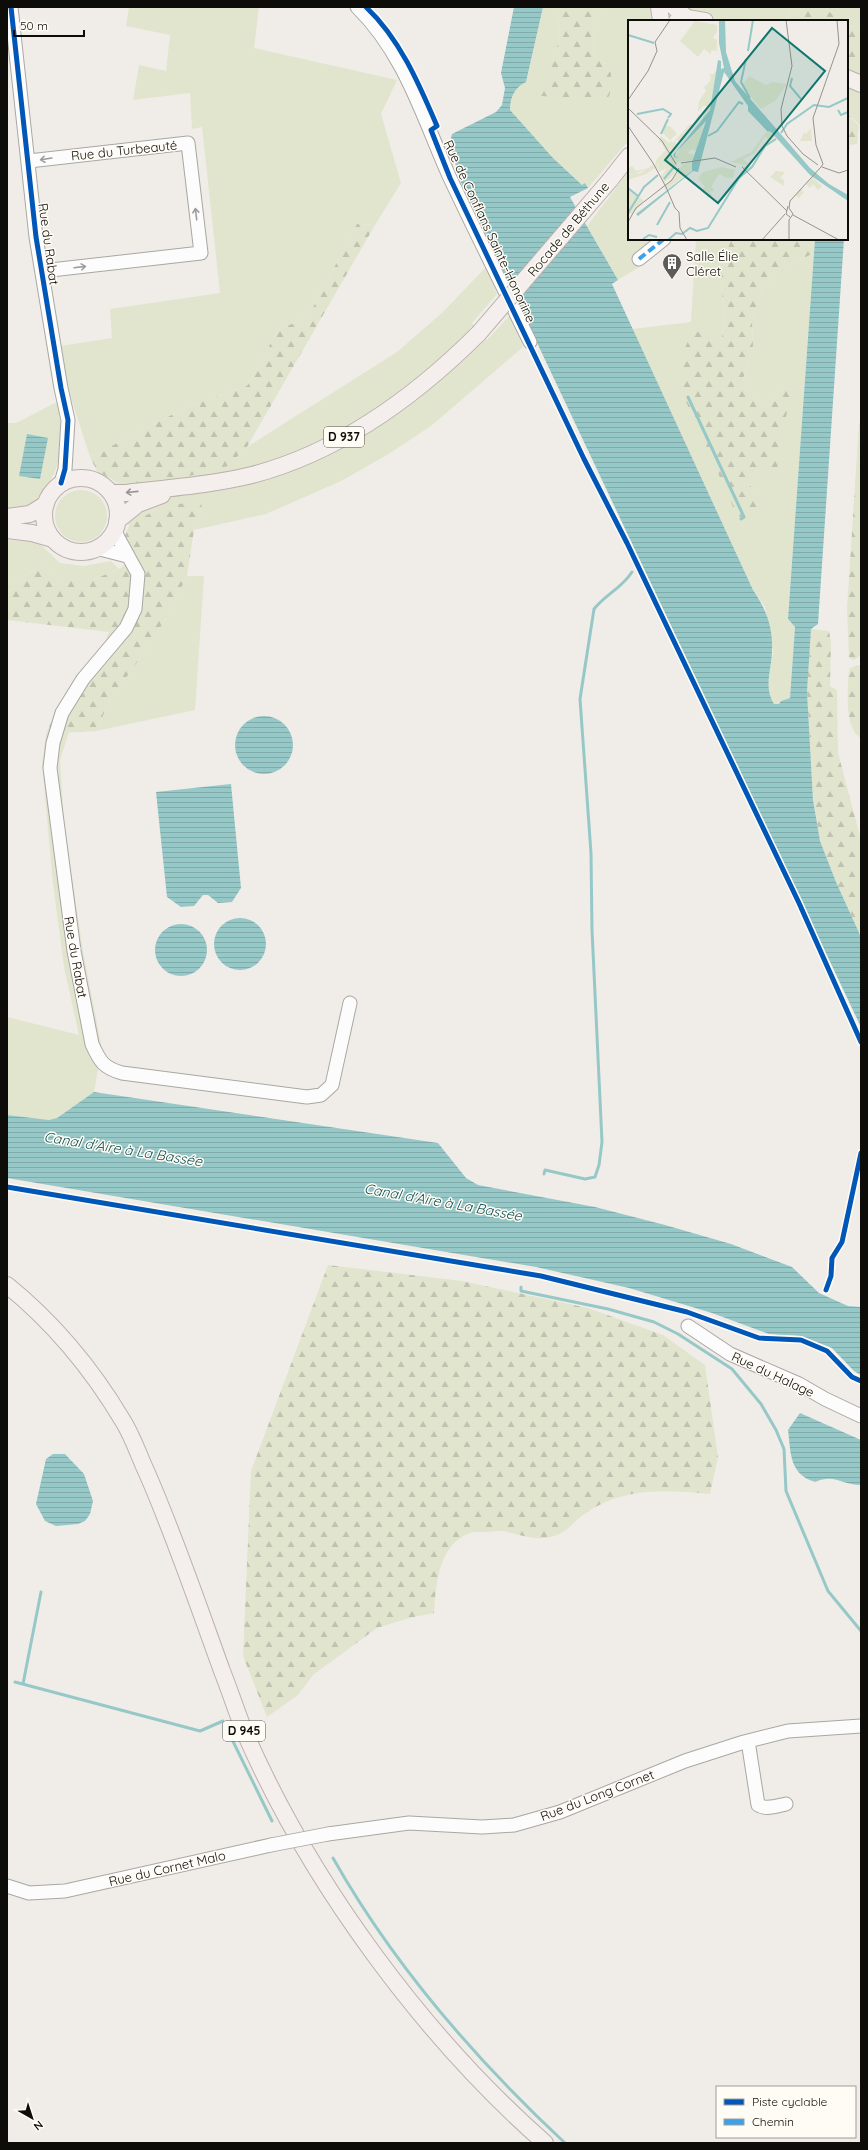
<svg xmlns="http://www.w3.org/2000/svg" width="868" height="2150" viewBox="0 0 868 2150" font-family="Quicksand,sans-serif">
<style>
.grass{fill:#e1e5ce}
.forest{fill:url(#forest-firs)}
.water{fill:url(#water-rules)}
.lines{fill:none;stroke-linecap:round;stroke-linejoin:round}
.stream{stroke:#96c8c8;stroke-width:3}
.minor-casing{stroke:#a9a7a3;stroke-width:15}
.major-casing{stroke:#bbafac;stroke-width:18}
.minor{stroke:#fdfcfc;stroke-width:13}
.major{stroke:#f4efed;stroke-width:16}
.minor-bridge-casing{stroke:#a9a7a3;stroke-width:15;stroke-linecap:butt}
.major-bridge-casing{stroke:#bbafac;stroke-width:18;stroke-linecap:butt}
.minor-bridge{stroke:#fdfcfc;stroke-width:13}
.major-bridge{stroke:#f4efed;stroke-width:16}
.quiet{stroke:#3da1e9;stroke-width:4;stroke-dasharray:8 4;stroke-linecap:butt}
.cycleway-casing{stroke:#fffcf6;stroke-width:8}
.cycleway{stroke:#0057b8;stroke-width:5}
.oneway{stroke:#9d9c9b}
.oneway2{stroke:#989492}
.labels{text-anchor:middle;stroke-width:3;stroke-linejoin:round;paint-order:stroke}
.shield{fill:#fffcf6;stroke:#565450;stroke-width:1}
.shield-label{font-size:12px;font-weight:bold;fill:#0e0c09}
.street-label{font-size:13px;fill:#0e0c09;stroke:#fffcf6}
.poi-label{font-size:13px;fill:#0e0c09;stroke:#fffcf6;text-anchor:start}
.water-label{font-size:14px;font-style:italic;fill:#125254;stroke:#fffcf6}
.inset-river{fill:none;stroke:#96c8c8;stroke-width:2}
.inset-road{fill:none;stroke:#96938f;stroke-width:1}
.view{fill:#0f766e;fill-opacity:0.15;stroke:#0f766e;stroke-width:2}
.inset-edge{fill:none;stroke:#0e0c09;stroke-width:2}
</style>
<defs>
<pattern id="forest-firs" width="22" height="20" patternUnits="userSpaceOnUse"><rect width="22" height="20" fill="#e1e5ce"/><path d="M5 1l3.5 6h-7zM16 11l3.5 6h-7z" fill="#c0c3b0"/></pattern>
<pattern id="water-rules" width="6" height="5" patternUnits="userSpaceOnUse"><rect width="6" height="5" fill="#96c8c8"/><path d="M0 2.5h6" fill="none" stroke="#80abaa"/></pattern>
</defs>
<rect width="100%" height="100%" fill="#f0ede8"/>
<path class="grass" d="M129 7H259L254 48 397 80 381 114 401 183 375 225 357 224 308 317 278 330 247 386 189 406 90 457 70 395 60 346 112 338 110 309 220 293 202 127 192 129 190 93 133 100 139 65 166 71 170 35 126 26Z
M543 7H550L558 13 560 37 542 96 611 73 593 54 594 29 602 7H653L655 21H629V140L588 188 585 183 582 185 553 158 510 110C510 97 515 87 526 82Z
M686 7H790L794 21H720L702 11 688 10Z
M824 7H861V28L847 26V21H840Z
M861 57V126L847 113V58Z
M629 171V239H670L641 266 618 280 587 226Z
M696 239H732L719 266 724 312 722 336 719 349 679 386 759 499 748 482V476L759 470 784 385 767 408 749 394 743 379 753 346 752 320 763 288 778 270 814 253 788 619 795 627 790 698 781 701 779 705 774 704 769 697 768 683 773 651 765 607 753 590 632 329 691 322Z
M486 267 497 294 472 323 487 340 510 315 523 347 431 426 387 455 341 481 266 514 194 530 202 511 158 508 129 526 114 482 122 485 228 466 247 447 397 352 443 312Z
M57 402C64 436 64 465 42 494 39 498 32 506 26 507 20 509 13 508 7 509V423H16Z
M55 516a26 26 0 1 1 52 0a26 26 0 1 1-52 0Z
M7 540 38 542 60 563 84 566 111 561 119 569 92 580H59L44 565 7 585Z
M187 576H204L195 710 96 731 110 700 138 661 165 620Z
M69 732 60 760 64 824 83 951 102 1049 94 1092 57 1118 49 1120 7 1115V1017L79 1035 64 967 53 884 42 763 46 734Z"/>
<path class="forest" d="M550 7H602L594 29 593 54 611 73 610 94 606 101 541 96 560 37 558 13Z
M790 7H824L840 21H794Z
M847 26 861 28V57L847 58Z
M847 113 859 126 857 144 850 145V150L847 151Z
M357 224 375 225 247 447 228 466 185 477 122 485 97 471 90 457 189 406 247 386 278 330 308 317Z
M732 239H815L814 253 778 270 763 288 752 320 753 346 743 379 749 394 767 408 784 385 788 383 791 388 777 470H759L748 476V482L759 499 756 516 743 523 735 511 679 386 683 352 691 335 697 331 719 348 722 336 724 312 719 266Z
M859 423H861V655L854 660 849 658 847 609Z
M201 500 202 511 194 530 187 576 165 620 138 661 110 700 96 731 46 734C56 711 66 690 82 670 93 656 103 650 109 632L7 620V585L44 565 59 580H92L119 569 137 556 124 538 129 526 158 508Z
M811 629 829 631 831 642 830 686 837 690 838 753 861 840V937L836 882 820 841 813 800 807 692Z
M857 665 861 666V738C843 728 848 686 849 669Z
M328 1265 462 1281 588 1308 663 1335 705 1365 718 1457 710 1494C665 1490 625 1487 586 1513 573 1521 571 1530 554 1536 538 1542 523 1535 507 1532 500 1530 492 1532 486 1532 481 1532 475 1531 470 1533 438 1545 436 1584 434 1613L409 1618 377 1628 313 1675 298 1695 267 1717 243 1656 251 1471Z"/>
<path class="water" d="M514 7H543L526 82C515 87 510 97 510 110L553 158 582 185 585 183 588 188 570 197 618 280 612 284 753 590C766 609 773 627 772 650 772 670 763 686 774 704H779L781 701 790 698 795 627 788 619 815 239H844L818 624 811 629 807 692 813 800 820 841 836 882 861 937V1027L459 178 450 142 452 134 496 112 502 105 505 88 501 73Z
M27 434 48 438 40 479 19 476Z
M235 745a29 29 0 1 1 58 0a29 29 0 1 1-58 0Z
M231 784 241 888 232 902 218 903 208 895H203L194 906 181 907 167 897 156 792Z
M214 944a26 26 0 1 1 52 0a26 26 0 1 1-52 0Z
M155 950a26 26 0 1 1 52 0a26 26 0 1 1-52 0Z
M94 1092 438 1143 466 1178 478 1185 595 1207 665 1225 731 1244 792 1267 819 1293 848 1306 861 1307V1375L854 1371 832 1348 801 1336 769 1334 712 1313 629 1288 536 1267 7 1178V1115L49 1120 57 1118Z
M800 1413 861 1440V1485C841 1485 835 1473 815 1482 789 1474 791 1453 788 1430Z
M53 1454H65L84 1474 93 1501 90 1514 85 1521 78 1524 56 1526 45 1521 36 1504 46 1459Z"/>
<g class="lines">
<path class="stream" d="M688 397 744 517 741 519
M544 1174 545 1170 585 1179 595 1177 599 1165 602 1142 592 930 591 853 580 699 594 609C606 594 622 588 632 572
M521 1287V1291L608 1309 654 1322 678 1334 732 1369 761 1404 776 1430 784 1449 786 1491 828 1591 861 1631
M15 1682 200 1731 223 1721 272 1821
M23 1684 41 1592
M333 1858C394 1966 475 2059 565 2143"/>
<defs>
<path id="minor" d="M11 7 36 237 61 388 68 420 65 469 61 483
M357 7C405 54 423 118 450 178 476 233 503 287 530 342
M29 161 188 143 201 253 42 271
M639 259 664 239
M114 530 138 574 135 609 126 628 83 679 62 713 53 743 50 768 74 951 92 1044C100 1062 104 1068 122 1073L307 1097 321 1095 332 1085 350 1003
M96 548 127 556
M688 1326 730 1354 799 1384 825 1399 861 1416
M748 1741 758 1805C766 1810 777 1806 786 1804
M328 1834 409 1823 482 1827 514 1825 560 1812 685 1761 744 1742 788 1731 861 1726
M7 1886 29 1893 65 1891 271 1845"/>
<path id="major" d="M659 7 661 21
M674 7 687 18
M677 21 687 18 705 21
M847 78 861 84
M610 180 629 156
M44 515a37 37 0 1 1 74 0a37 37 0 1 1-74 0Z
M111 493H126C168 488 211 485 252 475 340 452 416 396 479 333
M7 517 30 514 46 504
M117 521 138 504 162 495
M7 530 32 533 53 539
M7 1285C54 1323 92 1369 123 1421 133 1437 139 1456 147 1473 175 1537 198 1605 222 1671 230 1691 237 1713 245 1733 310 1882 423 2036 545 2143"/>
</defs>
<use href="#minor" class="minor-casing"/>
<use href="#major" class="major-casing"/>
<use href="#minor" class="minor"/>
<use href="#major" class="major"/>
<defs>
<path id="minor-bridge" d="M271 1845 328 1834"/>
<path id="major-bridge" d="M479 333 610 180"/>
</defs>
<use href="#minor-bridge" class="minor-bridge-casing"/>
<use href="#major-bridge" class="major-bridge-casing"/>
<use href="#minor-bridge" class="minor-bridge"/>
<use href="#major-bridge" class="major-bridge"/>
<path class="quiet" d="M639 259 664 239"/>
<defs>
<path id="cycleway" d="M11 7 36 237 61 388 68 420 65 469 61 483
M366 7C400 39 419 84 437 126L431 130 450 178 584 459 627 543 799 903 861 1042
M7 1187 541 1276 687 1312 759 1338 801 1340 827 1351 852 1377 861 1381
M826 1290 831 1276 832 1258 842 1242 861 1153"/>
</defs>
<use href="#cycleway" class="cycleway-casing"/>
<use href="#cycleway" class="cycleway"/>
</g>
<defs><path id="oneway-shaft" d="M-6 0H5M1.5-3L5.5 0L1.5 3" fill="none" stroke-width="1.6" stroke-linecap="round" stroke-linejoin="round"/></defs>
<g class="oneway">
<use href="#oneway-shaft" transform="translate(46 159) rotate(171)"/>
<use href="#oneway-shaft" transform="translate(196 214) rotate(-97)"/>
<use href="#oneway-shaft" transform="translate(80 267) rotate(-7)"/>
</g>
<use class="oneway2" href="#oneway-shaft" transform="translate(132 492) rotate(174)"/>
<defs>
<symbol id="building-pin" viewBox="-11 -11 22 30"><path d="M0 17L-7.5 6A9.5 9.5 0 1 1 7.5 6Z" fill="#5d5b57" stroke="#fffcf6"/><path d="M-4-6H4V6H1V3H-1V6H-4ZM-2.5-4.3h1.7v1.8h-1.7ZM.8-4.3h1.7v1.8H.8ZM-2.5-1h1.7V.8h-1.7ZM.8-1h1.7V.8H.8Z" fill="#fff"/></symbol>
</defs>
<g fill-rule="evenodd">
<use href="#building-pin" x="661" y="252" width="22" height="30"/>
</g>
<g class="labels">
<g class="shield">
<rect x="324" y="427" width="40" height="20" rx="3"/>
<rect x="223" y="1721" width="42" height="20" rx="3"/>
</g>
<g class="shield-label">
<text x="344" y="441">D 937</text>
<text x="244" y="1735">D 945</text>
</g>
<g class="street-label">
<text transform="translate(124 150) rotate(-6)" y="5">Rue du Turbeauté</text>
<text transform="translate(568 229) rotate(-50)" y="5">Rocade de Béthune</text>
<text transform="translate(490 231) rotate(65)" y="5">Rue de Conflans Sainte-Honorine</text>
<text transform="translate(49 244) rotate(82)" y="5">Rue du Rabat</text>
<text transform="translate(76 957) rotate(80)" y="5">Rue du Rabat</text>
<text transform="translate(773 1374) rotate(25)" y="5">Rue du Halage</text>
<text transform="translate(597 1795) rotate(-21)" y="5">Rue du Long Cornet</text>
<text transform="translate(167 1868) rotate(-13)" y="5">Rue du Cornet Malo</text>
</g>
<g class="poi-label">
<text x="686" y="261">Salle Élie<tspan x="686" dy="15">Cléret</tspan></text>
</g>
<g class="water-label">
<text transform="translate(123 1149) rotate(9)" y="5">Canal d'Aire à La Bassée</text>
<text transform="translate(443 1202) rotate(10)" y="5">Canal d'Aire à La Bassée</text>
</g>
</g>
<g transform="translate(628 20)">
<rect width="220" height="220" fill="#f0ede8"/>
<path d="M84 17 89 20V31L84 30 82 34 76 29ZM77 101 68 131 64 129 59 133 66 135 65 140 49 142 48 152 39 148 31 152 30 144 32 142 38 146 43 142 33 122 30 123 33 116 41 123 43 121 46 123 41 128 45 137 54 138 49 134 59 131 68 116 61 120 64 121 60 126 53 127ZM37 106H42L49 114 42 120 35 113ZM183 108 184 121H172L176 112 178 114ZM139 111 143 112 150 119 138 127 120 152 111 142 116 146H123L141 121 137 116 126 134H122ZM64 142V151L57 156V150L38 170 36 168 55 144ZM4 146 8 151 21 148 4 155 0 152V148ZM94 147 107 150 106 155 104 158H99L91 154 83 167 87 170 82 172 84 175 80 178 74 170 77 167 70 158 75 152ZM184 157 194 166 190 170 185 164 182 168 178 164 173 169 176 172 171 178 167 175ZM0 169 16 181 4 195 0 193Z" fill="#e1e5ce"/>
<path d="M67 1 89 5V12L70 37 52 21ZM87 50 89 55 83 87 72 104 80 86H75L70 92 71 81 78 71 76 67 82 61 83 55 80 54H86ZM121 56 138 65 144 62 159 64 148 80 133 89 116 68 115 64ZM74 94 50 123V120L47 121 49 124 43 131 41 127 62 104 65 105 70 95ZM69 114H71L68 125 65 128 63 126 54 135 49 134 54 138 47 137 53 127 60 126 64 121 61 120ZM38 130 42 143 38 146 32 142 29 145 31 151 27 146 29 139ZM121 133 124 135 115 139 123 146 103 142ZM25 145 27 148 18 154 0 160V155L13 153ZM58 146 62 150 57 156 36 171ZM39 148 48 152 36 163 33 156ZM148 151 157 152 152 158 156 160V166L142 157Z" fill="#e1e5ce"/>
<path d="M91 0H97L98 32 107 61 182 148 201 164 220 175V181L182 155 143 112 139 111 120 91V86L96 52 70 152 65 151 10 196 8 194 64 151V142L78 101 48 132 47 136 51 138 46 137 45 135 82 90 90 40 93 41V49L96 48 91 23Z" fill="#96c8c8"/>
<path class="inset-river" d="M0 15 26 23M120 31 125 0M118 39 113 62 122 78M164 58 162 66 173 79M210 90 213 95 220 92M9 94 35 89 43 94 40 98M153 113 159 104 186 85 201 87 220 78M33 114 40 99M80 116 89 111 111 82 115 84M36 159 46 147M0 168 10 176M0 193 16 167 30 155M29 205 42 182M15 219 21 215 29 217M40 220 48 213 54 214 62 208 69 211 80 208 111 158 124 147 137 126 148 119"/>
<path class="inset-road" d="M158 0 164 46 153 89 154 106 159 116 175 134 190 145M0 80 20 51 29 31 27 22 42 0M0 88 34 121 48 144M0 106 25 143 38 167M53 143 87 138 108 147M114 147 159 191M193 147 195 144 188 125 185 98 211 24 209 0M194 147 211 153 220 150M38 167 47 188 51 192 52 208 59 220M160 186 158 194 162 197M165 195 211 220M0 202 8 188 44 160 51 148M134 220 157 194M161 220V200L165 194 161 188 162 181 193 147"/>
<path class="view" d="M144 8 197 51 90 183 37 140Z"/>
<rect width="220" height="220" class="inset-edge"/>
</g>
<rect width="868" height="2150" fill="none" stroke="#0e0c09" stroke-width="16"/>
<rect x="716" y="2086" width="140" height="52" fill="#fffcf6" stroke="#9f9c97"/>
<rect x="724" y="2099" width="20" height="6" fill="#0057b8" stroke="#9f9c97"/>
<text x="752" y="2106" font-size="12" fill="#0e0c09">Piste cyclable</text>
<rect x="724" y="2119" width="20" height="6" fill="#3da1e9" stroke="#9f9c97"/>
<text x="752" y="2126" font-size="12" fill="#0e0c09">Chemin</text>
<g transform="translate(32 2118) rotate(141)" stroke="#fffcf6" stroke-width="3" paint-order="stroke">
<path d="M0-3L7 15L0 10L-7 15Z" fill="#0e0c09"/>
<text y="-6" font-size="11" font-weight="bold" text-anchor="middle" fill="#0e0c09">N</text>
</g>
<path d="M14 30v6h70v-6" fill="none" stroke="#0e0c09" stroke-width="2"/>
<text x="20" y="30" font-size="12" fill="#0e0c09" stroke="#fffcf6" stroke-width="3" paint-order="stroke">50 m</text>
</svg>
